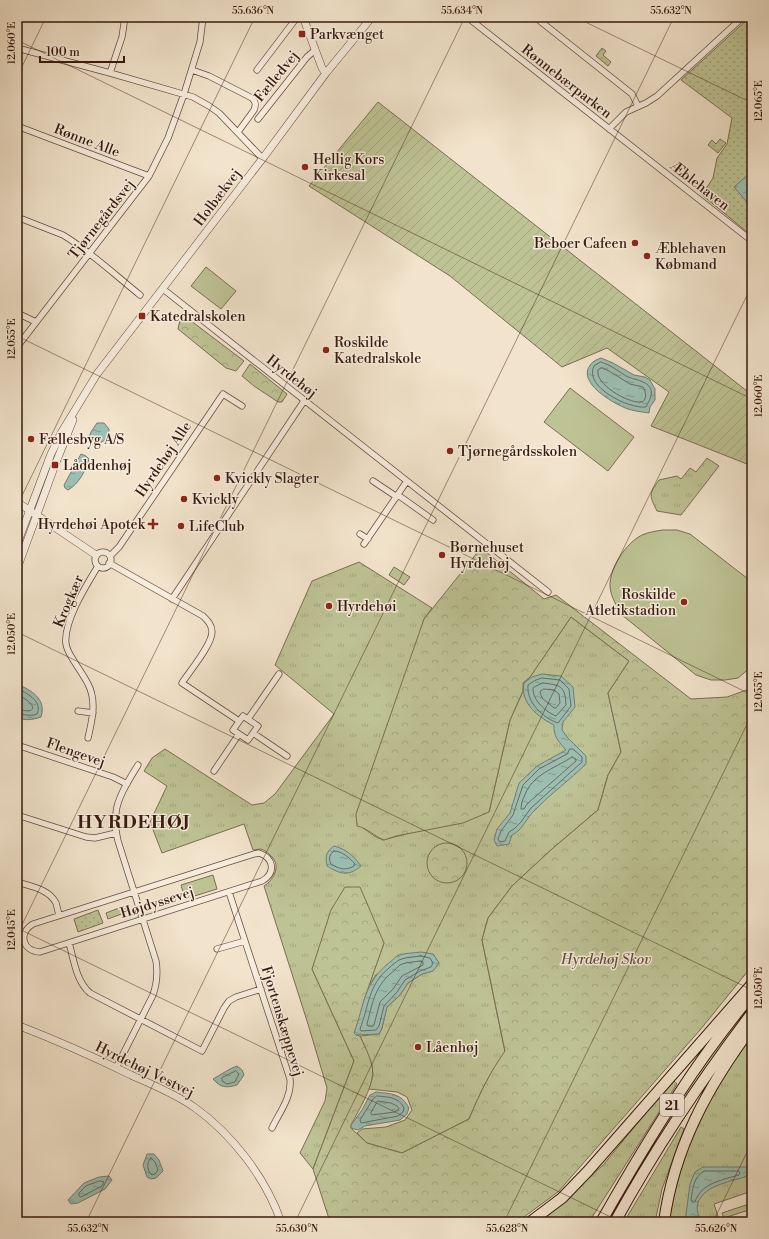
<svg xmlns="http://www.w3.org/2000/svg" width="769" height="1239" viewBox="0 0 769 1239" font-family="'Libre Bodoni',serif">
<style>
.grass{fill:url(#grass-tufts);stroke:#7a6e52}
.forest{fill:url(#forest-crowns);stroke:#7a6e52}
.park{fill:url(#park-dots);stroke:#7a6e52}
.garden{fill:url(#garden-furrows);stroke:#7a6e52}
.pitch{fill:#bec395;stroke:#7a6e52}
.water{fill:url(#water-ripples);stroke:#747d71}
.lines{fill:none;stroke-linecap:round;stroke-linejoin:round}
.shore{stroke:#6a6c60;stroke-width:1}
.minor-casing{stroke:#664c3e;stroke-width:7}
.tertiary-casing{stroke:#664c3e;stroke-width:8}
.motorway-casing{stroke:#37190e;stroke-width:12}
.minor{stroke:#f7edde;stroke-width:5.5}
.tertiary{stroke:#f7edde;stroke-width:7}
.motorway{stroke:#f2e4cc;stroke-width:10}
.ticks{fill:none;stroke:#37190e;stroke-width:1;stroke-opacity:0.45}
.poi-dot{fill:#8f2418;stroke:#f7edde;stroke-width:1.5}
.labels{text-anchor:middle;stroke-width:3;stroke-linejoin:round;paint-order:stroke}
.shield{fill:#f7edde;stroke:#71594c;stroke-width:1}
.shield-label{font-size:13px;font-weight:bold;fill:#37190e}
.poi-label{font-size:14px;fill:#37190e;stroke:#f7edde;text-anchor:start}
.street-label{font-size:14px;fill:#37190e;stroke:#f7edde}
.park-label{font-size:14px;font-style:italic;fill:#604c36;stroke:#f7edde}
.district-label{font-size:18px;font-weight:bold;letter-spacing:1px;fill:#37190e;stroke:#f7edde}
.neatline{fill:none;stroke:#37190e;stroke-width:1.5}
.ticks-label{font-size:10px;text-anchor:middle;fill:#37190e}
</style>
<defs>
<pattern id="grass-tufts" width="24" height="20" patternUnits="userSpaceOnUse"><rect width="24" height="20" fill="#bec395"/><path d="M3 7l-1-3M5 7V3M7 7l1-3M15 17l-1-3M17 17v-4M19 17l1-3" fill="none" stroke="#a4a77f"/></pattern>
<pattern id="forest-crowns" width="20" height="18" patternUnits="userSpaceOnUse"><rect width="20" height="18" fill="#bec395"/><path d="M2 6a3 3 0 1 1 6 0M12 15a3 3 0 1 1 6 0" fill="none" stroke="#a4a77f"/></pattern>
<pattern id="park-dots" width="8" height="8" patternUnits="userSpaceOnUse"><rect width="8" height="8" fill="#bec395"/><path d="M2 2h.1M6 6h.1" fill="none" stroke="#a4a77f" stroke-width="1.8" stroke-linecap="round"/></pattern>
<pattern id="garden-furrows" width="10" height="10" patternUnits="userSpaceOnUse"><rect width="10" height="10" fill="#bec395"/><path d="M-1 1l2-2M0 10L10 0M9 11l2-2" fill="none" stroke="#a4a77f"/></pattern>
<pattern id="water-ripples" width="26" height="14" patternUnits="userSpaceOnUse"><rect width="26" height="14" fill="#9cbfb3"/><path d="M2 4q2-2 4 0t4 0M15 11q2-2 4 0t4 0" fill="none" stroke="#809a90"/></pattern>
</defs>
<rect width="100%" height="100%" fill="#f2e4cc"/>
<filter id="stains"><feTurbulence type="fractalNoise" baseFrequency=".005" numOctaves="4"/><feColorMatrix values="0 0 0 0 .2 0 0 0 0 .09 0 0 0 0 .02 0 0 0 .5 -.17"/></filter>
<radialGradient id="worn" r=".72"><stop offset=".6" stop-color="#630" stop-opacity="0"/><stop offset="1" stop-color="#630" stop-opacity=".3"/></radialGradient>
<path class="grass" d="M707 458 719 466 681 515 657 511C649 495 649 494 659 480L677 476 681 479 690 468 696 472Z
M359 562 432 608 424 619 363 828 376 837 383 840 489 812 510 720 523 691V683L530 677 571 617 629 661 608 693 621 752 608 775 598 810 552 849 512 886 488 918 482 940 505 1052C489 1074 480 1093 469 1119L402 1153 367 1143 357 1133 362 1129 386 1127 405 1120 412 1110 407 1097 397 1092 369 1089 373 1075 372 1065 360 1036 379 1034 382 1028 387 1007 400 995 408 983 422 974 433 971 439 963 433 954 376 975 368 987 384 943 312 969 354 1061 313 1169 300 1153 325 1101 327 1088 308 1024 264 886C275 879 282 864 269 854 267 852 264 850 261 849L253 850 244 824 162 853 150 822 167 786 144 771 152 758 165 749 252 805 264 803 275 794 334 714 275 665 312 581Z
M752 1034V1191L714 1204 720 1222H668L675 1188 684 1158 711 1094Z
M673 1080 677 1084 589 1222H539L559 1206 604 1164Z
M681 1127 684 1129 662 1189 655 1222H624Z
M752 1203V1209L724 1218 722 1213Z"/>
<path class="forest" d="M182 314 244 361 236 371 226 368 178 329 180 320Z
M250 364 287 394 282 402H278L254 386 242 376Z
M481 548 544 599 556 595 691 699 727 697 752 688V966L700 1030 558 1192 517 1222H330L313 1169 354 1061 312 969 331 910 345 887H360L384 943 364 1000 359 1022 355 1033 356 1035 360 1036C364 1045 370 1056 372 1066 376 1084 359 1109 351 1125V1128L367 1143 402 1153 469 1119C480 1093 489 1074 505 1051L482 940 488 918 512 886 552 849 598 810 608 775 621 752 608 693 629 661 571 617 530 677 523 683V691L510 720 489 812 463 823 396 836 384 840C374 836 367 828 357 826L356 814 424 619Z
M427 863a20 20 0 1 1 40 0a20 20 0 1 1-40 0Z"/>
<path class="park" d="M750 17H752V236L702 195 713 178 717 158 727 144 732 118 681 80Z
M602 48 606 51 603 55 611 62 608 66 596 56Z
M720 139 726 143 718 153 708 145 712 140 716 144Z
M98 910 103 923 78 932 74 919Z"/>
<path class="garden" d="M378 102 752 395V466L651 426 669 392 607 348 562 367 450 276 309 186Z"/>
<path class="pitch" d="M206 267 236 291 221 309 191 286Z
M570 388 634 437 608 471 544 422Z
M663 530H677L690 534 752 582V666L738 678 725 680H711L696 675 622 615C617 607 611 597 610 587 609 568 626 543 642 535 649 532 656 531 663 530Z
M394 567 410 577 404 585 389 575Z
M213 875 217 889 185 899 181 885Z
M124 906 127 912 108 919 106 913Z"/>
<path class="water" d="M752 171V208L734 187Z
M601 358 613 363 634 375 645 377 650 380 655 389V400L650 407 649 413C642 412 634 411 628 409 614 404 575 382 591 364 593 361 598 359 601 358Z
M97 423H104L109 429C109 436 106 440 100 443L93 440 89 437 91 432Z
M81 454 86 456 89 459C86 470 79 484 68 490L65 488 64 485Z
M542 674 561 676 573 687 575 707 563 722 562 730 567 737 586 756V764C570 780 551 793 535 810 526 818 523 830 512 835L509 844 497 846 494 840 497 829 510 813 519 783 537 766 566 750C559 742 553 736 554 725 538 717 520 703 524 683L532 677Z
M17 684C31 690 47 699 41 717 32 720 25 721 17 717Z
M334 846C346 849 354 856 361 866 348 877 340 874 327 866 325 856 326 852 334 846Z
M421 952 433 954 439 963 433 971 422 974 408 983 400 995 387 1007 382 1028 379 1034 356 1035 354 1033C365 1003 363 984 390 962 393 960 396 956 399 955 406 953 414 953 421 952Z
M237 1066 242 1070 244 1075 237 1085C226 1088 221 1088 213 1079L230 1069Z
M376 1092C392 1094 401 1093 409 1108L407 1114 400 1120 365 1126 358 1130 351 1128V1125L362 1110 370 1095Z
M147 1154H154L159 1160 163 1171 156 1178 151 1179 147 1177 143 1165Z
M703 1167H746L749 1172 745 1177C729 1182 700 1186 697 1207 697 1211 699 1217 701 1222H685L690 1184 695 1172Z
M109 1176 112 1180 105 1189 78 1203 71 1204 68 1200 84 1183 99 1177Z"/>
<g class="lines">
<path class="shore" d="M601 362C611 365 618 371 626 376 636 381 657 381 650 399 649 402 647 404 646 407 629 409 583 387 594 366Z
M602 368 609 371 630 384 643 387C646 391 648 402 640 402 628 403 594 384 598 370Z
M542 678 560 680 569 689 571 706 558 723C543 718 526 702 528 685L534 681Z
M543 683C561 685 565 686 566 705L556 716C546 712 532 700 533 688Z
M17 688C26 693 43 701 37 714 29 717 25 714 17 714
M544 689 554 690 559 694 560 703 556 708H554L542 698 540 692Z
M17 694C23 698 31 701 33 708 30 714 22 709 17 709
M570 749H573L582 757V762L531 808 521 822 514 829 509 832 505 841 500 842 498 839 501 831 513 815 523 785 539 769 567 754Z
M572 757 576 759V761L527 804 524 809H521C521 805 522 801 524 797 532 774 554 769 572 757Z
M334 851C342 851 350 858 355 864L354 866C346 871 339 869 331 864 328 858 330 854 334 851Z
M421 956 430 958 433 963 431 967 420 971 405 980 397 992 384 1006 379 1026 376 1030 361 1031 360 1029C369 1006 368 985 389 968 392 965 396 962 399 960 405 957 415 957 421 956Z
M420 961 423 962V965L402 976 393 989 380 1002 374 1025 372 1026H368L367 1024C373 1001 375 985 395 970 397 968 399 965 402 964 407 962 415 962 420 961Z
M236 1071 239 1074 235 1082 227 1084 222 1081V1078Z
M377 1096C388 1097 399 1097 404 1108L403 1112 398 1116 361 1123 360 1120 373 1099Z
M378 1101 391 1103 397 1106 399 1109 395 1112 372 1115 371 1113Z
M151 1158 155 1162 158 1170 155 1174 152 1175C147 1171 146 1162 151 1158Z
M704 1171H739L740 1173 739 1175C722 1180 701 1183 695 1202H692L691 1200C693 1188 693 1178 704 1171Z
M100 1181 104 1182 102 1186 81 1197 79 1196V1193L86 1186Z"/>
<defs>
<path id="minor" d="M467 17 752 241
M535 17 632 94 638 106
M17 48 110 73 193 97 209 106 219 113 263 159
M192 70 209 76 252 98C256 102 256 105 254 110L238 132
M257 70 295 20 301 17
M110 73 122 37 125 17
M258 119 307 57 315 50
M17 126 149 176
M609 129 626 112 646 103 657 96 743 17
M17 217 63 235C91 252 115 275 140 295
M163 289 548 592
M17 313 36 322
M17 347 149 176 168 138 184 94 200 42 203 17
M373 481 397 497
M398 495 433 520
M360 534 368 539
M364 544 407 481
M95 560a8 8 0 1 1 16 0a8 8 0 1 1-16 0Z
M110 556 119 547 223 394 242 406
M109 563 203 616C208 621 212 625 212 632 212 645 189 672 182 683L239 721
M172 599 304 401
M78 711 93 713
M243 716 258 726 248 740 233 730Z
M248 719 279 674
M253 733 287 756
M88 738C92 721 97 701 88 684 85 678 81 672 77 666 73 659 67 652 66 644 63 622 87 584 98 566
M17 745 113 777 127 784
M214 771 239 734
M17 815 86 837 95 838 116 833
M259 853C274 858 276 873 262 881L40 952C22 951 18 933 33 924L254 854Z
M17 882C30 886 49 889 56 903 57 907 58 911 59 915
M229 892 290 1079C292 1097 279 1113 272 1128
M69 943C74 960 76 981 90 993L202 1051 224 1008 229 1001 236 997 261 989
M217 949 245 941
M116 1068 153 995C157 983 158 973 156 961L118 841C116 832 114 823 116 813 117 798 130 778 138 765"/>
<path id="tertiary" d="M303 17 322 68 326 73
M17 502 96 555
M17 544 51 454 61 433 97 374 266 154 326 73 372 17
M17 569 55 465 73 420
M17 1025C56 1040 94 1057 131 1075 153 1085 175 1094 194 1107 232 1134 266 1178 281 1222"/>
<path id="motorway" d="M530 1222 562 1198 588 1171 752 984
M601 1222C626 1178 652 1134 680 1092 702 1058 727 1025 752 994
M615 1222C655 1149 702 1079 752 1013
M664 1222C674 1148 708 1086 752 1027"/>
</defs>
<use href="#minor" class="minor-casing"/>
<use href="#tertiary" class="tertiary-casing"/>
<use href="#motorway" class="motorway-casing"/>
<use href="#minor" class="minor"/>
<use href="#tertiary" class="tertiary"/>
<use href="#motorway" class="motorway"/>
</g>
<path class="ticks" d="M575 17 752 103M17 40 752 399M17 77 46 17M17 336 752 695M17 506 255 17M17 632 752 990M17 928 621 1222M17 935 465 17M86 1222 674 17M295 1222 752 285M504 1222 752 714M713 1222 752 1142"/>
<g class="poi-dot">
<rect x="298" y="30" width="8" height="8" rx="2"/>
<circle cx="305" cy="167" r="4"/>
<circle cx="635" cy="243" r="4"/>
<circle cx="647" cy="256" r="4"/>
<rect x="138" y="312" width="8" height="8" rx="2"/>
<circle cx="326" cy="350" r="4"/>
<circle cx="31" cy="439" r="4"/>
<circle cx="450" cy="451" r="4"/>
<rect x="51" y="461" width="8" height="8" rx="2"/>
<circle cx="217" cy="478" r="4"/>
<circle cx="184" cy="499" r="4"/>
<path d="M151 518h4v4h4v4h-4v4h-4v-4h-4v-4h4z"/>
<circle cx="181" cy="526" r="4"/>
<circle cx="442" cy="555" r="4"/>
<circle cx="684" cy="602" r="4"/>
<circle cx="329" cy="606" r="4"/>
<circle cx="418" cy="1047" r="4"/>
</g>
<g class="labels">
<rect class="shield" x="660" y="1094" width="24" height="22" rx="3"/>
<g class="shield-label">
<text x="672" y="1110">21</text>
</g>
<g class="poi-label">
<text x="310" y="39">Parkvænget</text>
<text x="313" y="164">Hellig Kors<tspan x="313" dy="16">Kirkesal</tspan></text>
<text x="627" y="248" text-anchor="end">Beboer Cafeen</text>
<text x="655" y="253">Æblehaven<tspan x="655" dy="16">Købmand</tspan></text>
<text x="150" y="321">Katedralskolen</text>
<text x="334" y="347">Roskilde<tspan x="334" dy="16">Katedralskole</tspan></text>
<text x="39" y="444">Fællesbyg A/S</text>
<text x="458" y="456">Tjørnegårdsskolen</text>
<text x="63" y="470">Låddenhøj</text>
<text x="225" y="483">Kvickly Slagter</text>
<text x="192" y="504">Kvickly</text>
<text x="145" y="529" text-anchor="end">Hyrdehøi Apotek</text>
<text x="189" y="531">LifeClub</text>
<text x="450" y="552">Børnehuset<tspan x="450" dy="16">Hyrdehøj</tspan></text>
<text x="676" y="599" text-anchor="end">Roskilde<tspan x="676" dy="16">Atletikstadion</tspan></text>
<text x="337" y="611">Hyrdehøi</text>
<text x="426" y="1052">Låenhøj</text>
</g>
<g class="street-label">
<text transform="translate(276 76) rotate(-51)" y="5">Fælledvej</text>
<text transform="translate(567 81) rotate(38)" y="5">Rønnebærparken</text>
<text transform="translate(87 140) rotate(21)" y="5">Rønne Alle</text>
<text transform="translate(700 185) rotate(38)" y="5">Æblehaven</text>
<text transform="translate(217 197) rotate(-53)" y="5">Holbækvej</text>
<text transform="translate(101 219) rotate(-52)" y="5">Tjørnegårdsvej</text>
<text transform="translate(292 376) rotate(38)" y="5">Hyrdehøj</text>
<text transform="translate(163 459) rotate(-56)" y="5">Hyrdehøj Alle</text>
<text transform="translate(68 601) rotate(-67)" y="5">Krogkær</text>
<text transform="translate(76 752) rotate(19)" y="5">Flengevej</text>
<text transform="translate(157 902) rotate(-17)" y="5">Højdyssevej</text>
<text transform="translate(283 1021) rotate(73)" y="5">Fjortenskæppevej</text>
<text transform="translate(145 1069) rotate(26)" y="5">Hyrdehøj Vestvej</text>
</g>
<g class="park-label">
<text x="606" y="964">Hyrdehøj Skov</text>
</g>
<g class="district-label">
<text x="134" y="828">HYRDEHØJ</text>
</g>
</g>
<rect width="769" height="1239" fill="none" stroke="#f2e4cc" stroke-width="44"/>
<path d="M40 56v6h84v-6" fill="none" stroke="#37190e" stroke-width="2"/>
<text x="46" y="56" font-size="12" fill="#37190e" stroke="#f7edde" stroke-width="3" paint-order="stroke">100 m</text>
<rect x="22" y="22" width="725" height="1195" class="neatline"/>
<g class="ticks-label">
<text x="253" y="14">55.636°N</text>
<text x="462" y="14">55.634°N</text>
<text x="671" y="14">55.632°N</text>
<text transform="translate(11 43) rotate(-90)" y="4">12.060°E</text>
<text transform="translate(758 101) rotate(-90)" y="4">12.065°E</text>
<text transform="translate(11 339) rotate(-90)" y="4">12.055°E</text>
<text transform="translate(758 396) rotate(-90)" y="4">12.060°E</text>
<text transform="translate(11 634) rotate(-90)" y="4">12.050°E</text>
<text transform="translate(758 692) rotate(-90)" y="4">12.055°E</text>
<text transform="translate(11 930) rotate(-90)" y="4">12.045°E</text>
<text transform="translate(758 988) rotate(-90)" y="4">12.050°E</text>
<text x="88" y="1232">55.632°N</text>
<text x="297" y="1232">55.630°N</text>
<text x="507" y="1232">55.628°N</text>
<text x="716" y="1232">55.626°N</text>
</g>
<rect width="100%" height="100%" filter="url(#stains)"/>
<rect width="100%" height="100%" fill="url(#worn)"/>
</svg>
